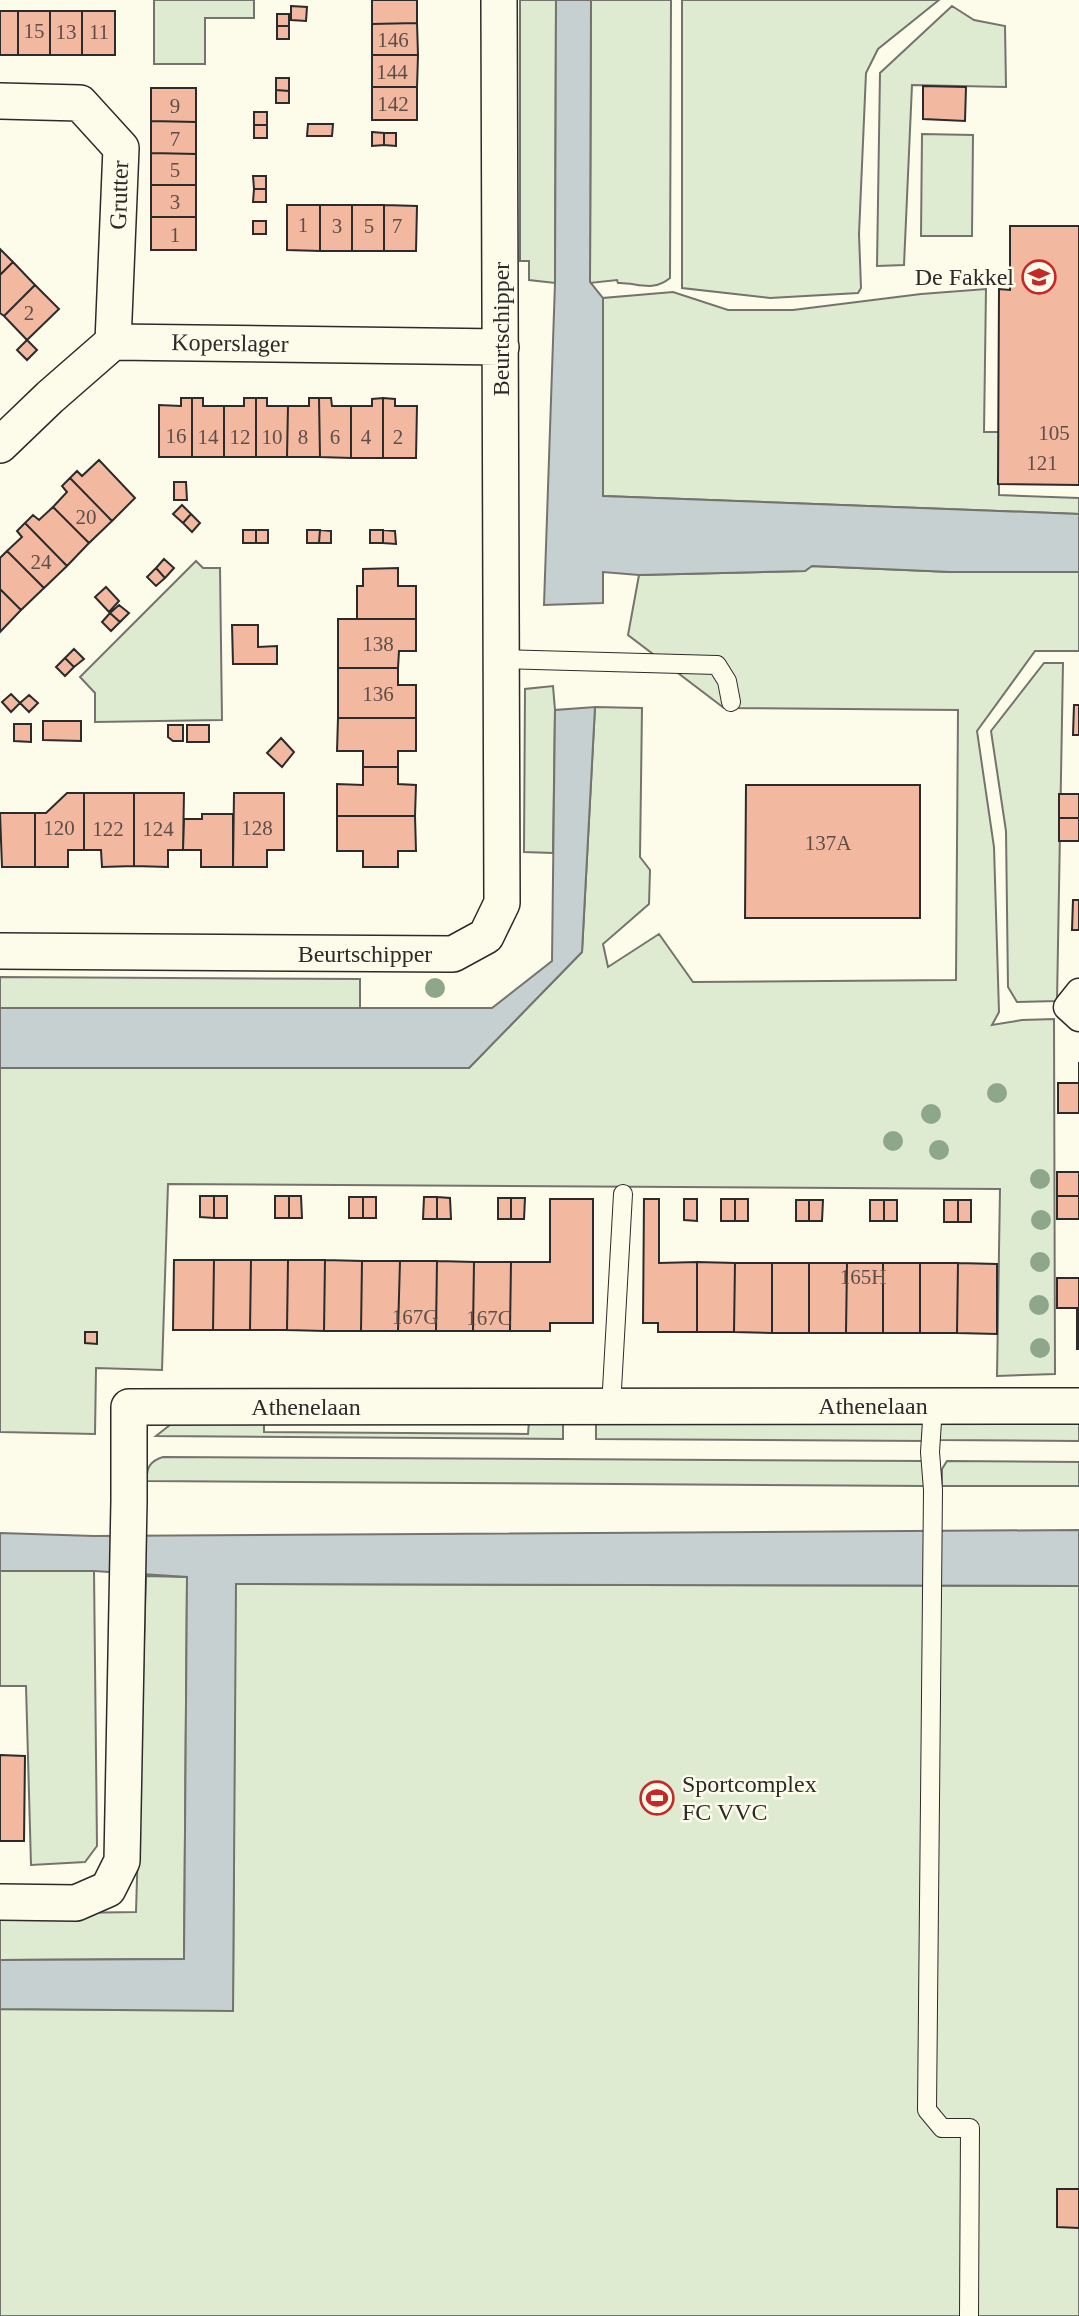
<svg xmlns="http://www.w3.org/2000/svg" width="1079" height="2316" viewBox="0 0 1079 2316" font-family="'Times New Roman',serif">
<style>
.green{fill:#deebd1;stroke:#74746e;stroke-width:2}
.water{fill:#c7d0d0;stroke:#74746e;stroke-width:2}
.building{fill:#f2b8a0;stroke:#2b2b2b;stroke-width:2}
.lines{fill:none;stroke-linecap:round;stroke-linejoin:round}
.service-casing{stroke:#2b2b2b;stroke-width:20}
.pedestrian-casing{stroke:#2b2b2b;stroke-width:29}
.minor-casing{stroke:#2b2b2b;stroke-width:38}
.service{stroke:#fdfbea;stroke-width:18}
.pedestrian{stroke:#fdfbea;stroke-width:26}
.minor{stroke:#fdfbea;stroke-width:35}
.tree{fill:#8ea78a}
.labels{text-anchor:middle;stroke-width:5;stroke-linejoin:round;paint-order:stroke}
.number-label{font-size:21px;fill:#5d4e48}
.street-label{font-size:24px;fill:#2b2b2b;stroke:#fdfbea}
.poi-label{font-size:24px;fill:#2b2b2b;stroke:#fdfbea;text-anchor:end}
</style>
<rect width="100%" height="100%" fill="#fdfbea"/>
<path class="green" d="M154 0H254V18H205V64H154Z
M520 0H556L555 283 529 280V261H520Z
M591 0H671L670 278C652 293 636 282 618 283L617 280 590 283Z
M682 0H939L878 49 866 73 859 234 861 288 858 293 770 298 682 288Z
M952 6 974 20 1005 26 1006 87 912 85 904 265 877 266 880 73Z
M922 134 973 135 972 236H921Z
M986 289 984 432H999V495L1079 498V514L603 496V298L673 292 728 310H793L921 294Z
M196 561 203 568H220L222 720 95 722V693L80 677Z
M811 566 951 572H1079V651H1035L977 731 994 847 999 1012 992 1025 1022 1020 1054 1019 1055 1374 997 1376 1000 1189 168 1184 162 1370 96 1368 95 1434 0 1432V1068H469L582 952 595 707 642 708 640 857 650 870 649 904 603 944 608 967 659 934 693 982 956 980 958 710 724 708 628 635 639 575 805 571Z
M1044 663H1063L1057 1001 1017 1002 1008 987 1006 831 991 731Z
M553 686 555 710 553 853 524 852 525 689Z
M0 977 360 979V1008H0Z
M264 1418V1432L528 1434 529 1421H563V1439L156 1436 175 1421Z
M596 1421 927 1422V1441L596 1439Z
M940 1422 1079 1423V1441L940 1440Z
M163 1457 926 1461 925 1486 147 1481C146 1468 150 1461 163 1457Z
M947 1461 1079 1462V1486H942V1469Z
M0 1571H94L97 1846 85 1862 31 1865 26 1686H0Z
M146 1576 187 1577 184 1959 0 1960V1914L136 1912Z
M235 1584 1079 1586V2316H0V2009L233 2010Z"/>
<path class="water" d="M556 0H591L590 282 603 298V496L1079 514V572H951L812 566 805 571 639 575 603 572V603L544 605 555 283Z
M595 707 582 952 469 1068H0V1008H492L552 961 555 710Z
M1079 1530V1586L236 1584 233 2011 0 2009V1960L184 1959 187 1577 94 1571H0V1533L94 1536Z"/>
<path class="building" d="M372 0H417V23L372 24Z
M291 6 307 7 306 21 291 20Z
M0 11H18V55H0Z
M18 11H50V55H18Z
M50 11H82V55H50Z
M82 11H115V55H82Z
M277 14H289V26H277Z
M417 23 418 55H372V24Z
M277 26H289V39H277Z
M372 55H418L417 87H372Z
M276 78H289V91L276 90Z
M923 86 966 87 965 121 923 119Z
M372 87H417V120H372Z
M151 88H196V122L151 121Z
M276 90 289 91V103H276Z
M254 112H267V125H254Z
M151 121 196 122V154L151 153Z
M308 124H333L332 136H307Z
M254 125H267V138H254Z
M372 132 384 133V145L372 146Z
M384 133H396V146L384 145Z
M151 153 196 154V185H151Z
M253 176H266V189H254Z
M151 185H196V217H151Z
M254 189H266V202H253Z
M287 205H320V251L287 250Z
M320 205H352V251H320Z
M352 205H384V251H352Z
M384 205 417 206 416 251H384Z
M151 217H196V250H151Z
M253 221H266V234H253Z
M1010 226H1079V485L998 484 999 289 1010 290Z
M0 249 13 262 0 275Z
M13 262 35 285 4 316 0 313V275Z
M35 285 59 309 27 340 4 316Z
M27 340 37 350 27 360 17 350Z
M181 398H192V457H159V405L181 406Z
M192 398H203V406H224V457H192Z
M244 398H256V457H224V406H244Z
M256 398H267V406H288L287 457H256Z
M309 398H319L320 457H287L288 406H309Z
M319 398H331L332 406H351V458L320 457Z
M383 398V458H351V406H372V399Z
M383 398 395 399V406H417L416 458H383Z
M99 460 135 498 112 521 70 478 77 471 82 476Z
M70 478 112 521 89 543 53 507 67 492 62 486Z
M174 482H186L187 500H174Z
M182 505 191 514 183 523 173 514Z
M53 507 89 543 67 566 25 523 33 515 39 520Z
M191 514 200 523 192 532 183 523Z
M25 523 67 566 44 588 7 551 22 537 17 531Z
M243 530H256V543H243Z
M256 530H268V543H256Z
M307 530H320L319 543H307Z
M320 530 331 531V543H319Z
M370 530H383V543H370Z
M383 530 395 531 396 544 383 543Z
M7 551 44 588 21 610 0 589V558Z
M164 559 174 568 165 578 156 568Z
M156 568 165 578 156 586 147 577Z
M398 568V586H416V619H357V586H363V569Z
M106 587 119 601 109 612 95 597Z
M0 589 21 610 0 632Z
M119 605 129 613 120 622 110 613Z
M110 613 120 622 111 631 102 622Z
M338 619H416V651H399L398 668H338Z
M232 625H258V647L277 646V664H233Z
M74 649 84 659 74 667 65 658Z
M65 658 74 667 65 676 56 667Z
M338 668H398V685H416V718H338Z
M11 694 20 703 11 712 2 702Z
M29 695 38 703 29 712 20 703Z
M1074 705H1079V735H1073Z
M338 718H416V751H398V767H363V751H337Z
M43 721H81V741L43 740Z
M14 724H31V742L14 741Z
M168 725H183V741H173L168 737Z
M187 725H209V742H187Z
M281 738 294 752 282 767 267 753Z
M363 767H398V784L416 785 415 816H337V784L363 785Z
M746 785H920V918H745Z
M67 793H84V850H68V867H35V813H46Z
M84 793H134V866L102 867 101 850H84Z
M134 793H184L183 850H168V867L134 866Z
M234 793H284V850H267V867H233Z
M1059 794H1079V818H1059Z
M0 813H35V867H2Z
M202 814H233V867H201V850H183L184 819H202Z
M337 816H415L416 851H398V867H363V851H337Z
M1059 818H1079V841H1059Z
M1073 900H1079V930H1072Z
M1079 1062V1113H1058V1083H1079Z
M1057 1172H1079V1196H1057Z
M200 1196H214V1218L200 1217Z
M214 1196H227V1218H214Z
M275 1196H289V1218H275Z
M289 1196H301L302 1218H289Z
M1057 1196H1079V1219H1057Z
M349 1197H363V1218H349Z
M363 1197H376V1218H363Z
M424 1197H437V1219H423Z
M437 1197 450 1198 451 1219H437Z
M498 1198H511V1219H498Z
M511 1198H525L524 1219H511Z
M550 1199H593V1323H550V1331H510L511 1262H550Z
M644 1199H659V1263L697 1262V1332H658V1323H643Z
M684 1199H697V1221L684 1220Z
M721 1199H735V1221H721Z
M735 1199H748V1221H735Z
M796 1200H809V1221H796Z
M809 1200H823L822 1221H809Z
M870 1200H884V1221H870Z
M884 1200H897V1221H884Z
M944 1200H958V1222H944Z
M958 1200H971V1222H958Z
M174 1260H214L213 1330H173Z
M214 1260H251L250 1330H213Z
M251 1260H288L287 1330H250Z
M288 1260H325L324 1331 287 1330Z
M325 1260 362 1261 361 1331H324Z
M362 1261H400L398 1331H361Z
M400 1261H437L436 1331H398Z
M437 1261 474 1262 473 1331H436Z
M474 1262H511L510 1331H473Z
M697 1262 735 1263 734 1332H697Z
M735 1263H772V1333L734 1332Z
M772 1263H809V1333H772Z
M809 1263H847L846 1333H809Z
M847 1263H883V1333H846Z
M883 1263H920V1333H883Z
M920 1263H958L957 1333H920Z
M958 1263 997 1264V1334L957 1333Z
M1057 1278H1079V1349H1077V1308H1057Z
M85 1332H97V1344L85 1343Z
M0 1755 25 1756 24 1841H0Z
M1057 2189H1079V2228L1057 2227Z"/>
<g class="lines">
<defs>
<path id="service" d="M501 659 717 665 727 681 731 702
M933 1406 930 1452 933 1490 927 2110 942 2128H970L969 2316
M611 1407 623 1194"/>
<path id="pedestrian" d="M1079 992 1067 1007 1079 1018"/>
<path id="minor" d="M0 101 80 103 121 148 113 342
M0 445 50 397 113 342 501 347
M0 951 453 954 486 936 502 903 499 0
M0 1902 76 1903 108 1889 122 1861 129 1501V1407L1079 1406"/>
</defs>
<use href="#service" class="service-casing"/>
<use href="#pedestrian" class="pedestrian-casing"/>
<use href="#minor" class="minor-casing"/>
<use href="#service" class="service"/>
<use href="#pedestrian" class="pedestrian"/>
<use href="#minor" class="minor"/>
</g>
<g class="tree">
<circle cx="435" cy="988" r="10"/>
<circle cx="997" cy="1093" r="10"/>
<circle cx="931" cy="1114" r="10"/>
<circle cx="893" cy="1141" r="10"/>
<circle cx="939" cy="1150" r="10"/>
<circle cx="1040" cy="1179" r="10"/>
<circle cx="1041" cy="1220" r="10"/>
<circle cx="1040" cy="1262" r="10"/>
<circle cx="1039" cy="1305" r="10"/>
<circle cx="1040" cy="1348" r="10"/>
</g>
<defs>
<symbol id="school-ring" viewBox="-11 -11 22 22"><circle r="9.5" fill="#fdfbea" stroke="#c62828" stroke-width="1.5"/><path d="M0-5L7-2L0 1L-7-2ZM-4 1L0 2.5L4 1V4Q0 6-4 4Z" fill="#c62828"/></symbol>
<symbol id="stadium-ring" viewBox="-11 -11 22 22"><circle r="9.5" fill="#fdfbea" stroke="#c62828" stroke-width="1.5"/><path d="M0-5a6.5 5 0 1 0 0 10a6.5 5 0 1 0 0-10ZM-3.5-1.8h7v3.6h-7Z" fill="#c62828"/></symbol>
</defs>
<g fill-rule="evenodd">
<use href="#school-ring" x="1020" y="258" width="38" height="38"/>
<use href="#stadium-ring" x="638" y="1779" width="38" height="38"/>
</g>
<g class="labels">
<g class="number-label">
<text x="34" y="38">15</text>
<text x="66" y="39">13</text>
<text x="99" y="39">11</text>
<text x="393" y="47">146</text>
<text x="392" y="79">144</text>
<text x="393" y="111">142</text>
<text x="175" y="113">9</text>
<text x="175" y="146">7</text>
<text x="175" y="177">5</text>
<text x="175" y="209">3</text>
<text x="303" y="232">1</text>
<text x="337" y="233">3</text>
<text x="369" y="233">5</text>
<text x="397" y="233">7</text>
<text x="175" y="242">1</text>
<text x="29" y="320">2</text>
<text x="1054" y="440">105</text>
<text x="176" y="443">16</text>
<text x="208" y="444">14</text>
<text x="240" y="444">12</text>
<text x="272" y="444">10</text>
<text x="303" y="444">8</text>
<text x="335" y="444">6</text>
<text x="366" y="444">4</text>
<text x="398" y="444">2</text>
<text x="1042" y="470">121</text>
<text x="86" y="524">20</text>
<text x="41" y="569">24</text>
<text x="378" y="651">138</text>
<text x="378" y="701">136</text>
<text x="59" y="835">120</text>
<text x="257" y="835">128</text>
<text x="108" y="836">122</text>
<text x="158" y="836">124</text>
<text x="828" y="850">137A</text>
<text x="863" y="1284">165H</text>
<text x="415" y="1324">167G</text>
<text x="489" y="1325">167C</text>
</g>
<g class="street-label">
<text transform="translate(119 195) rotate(-88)" y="8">Grutter</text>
<text transform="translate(501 329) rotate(-90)" y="8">Beurtschipper</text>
<text transform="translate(230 343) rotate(1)" y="8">Koperslager</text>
<text x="365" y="962">Beurtschipper</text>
<text x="873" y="1414">Athenelaan</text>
<text x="306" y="1415">Athenelaan</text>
</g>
<g class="poi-label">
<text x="1014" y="285">De Fakkel</text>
<text x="682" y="1792" text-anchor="start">Sportcomplex<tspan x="682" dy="28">FC VVC</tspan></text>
</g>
</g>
</svg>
